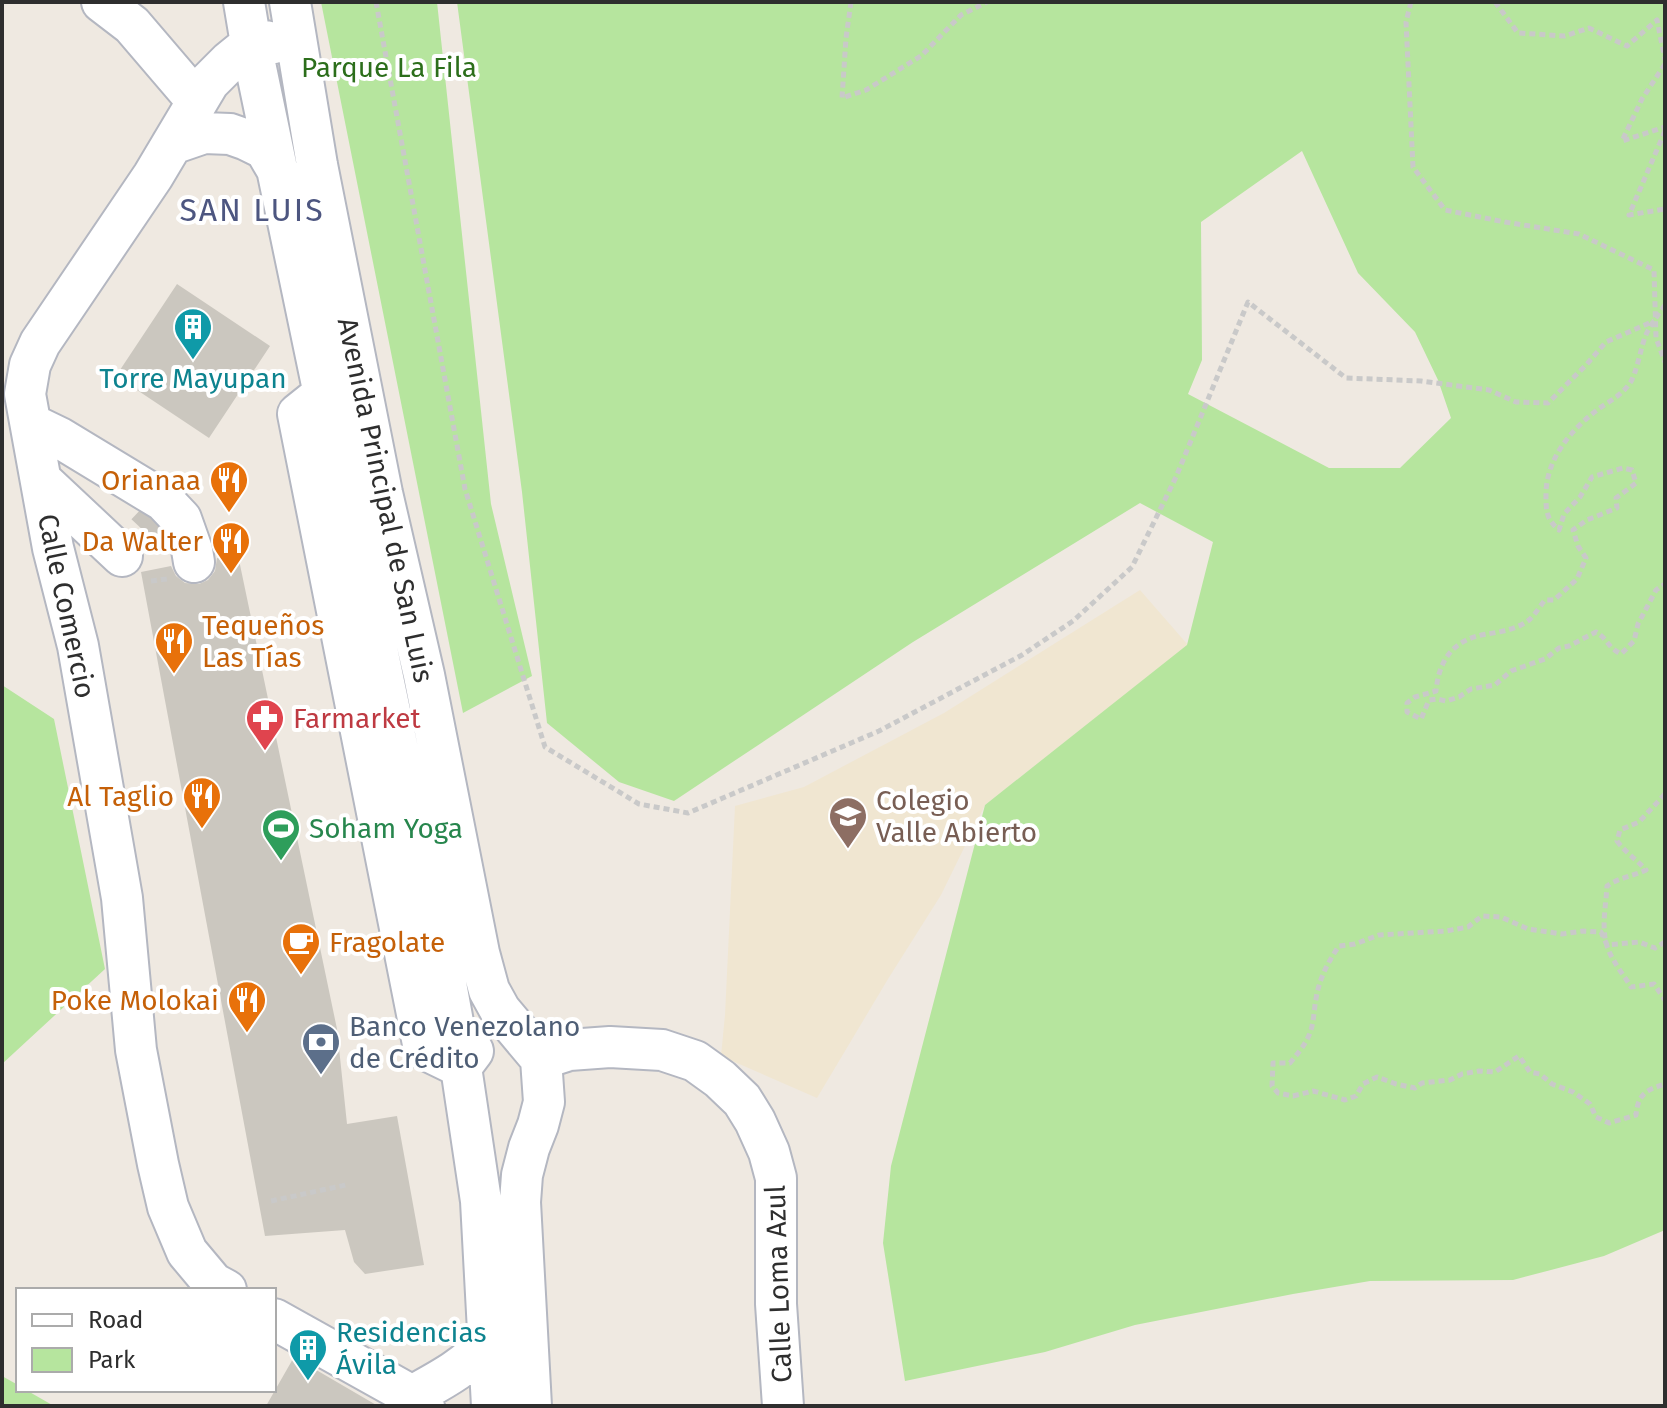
<svg xmlns="http://www.w3.org/2000/svg" width="1667" height="1408" viewBox="0 0 1667 1408" font-family="'Fira Sans',sans-serif">
<style>
.education{fill:#f0e6d1}
.green{fill:#b6e59e;fill-rule:evenodd}
.building{fill:#cbc7bf}
.lines{fill:none;stroke-linecap:round;stroke-linejoin:round}
.minor-tunnel{stroke:#c8c4bd;stroke-width:40;stroke-dasharray:40 20;stroke-linecap:butt}
.minor-casing{stroke:#b4b7c1;stroke-width:44}
.path{stroke:#c9c9c9;stroke-width:5;stroke-dasharray:6 4;stroke-linecap:butt}
.minor{stroke:#fff;stroke-width:40}
.labels{text-anchor:middle;stroke-width:8;stroke-linejoin:round;paint-order:stroke}
.park-label{font-size:28px;fill:#2c6e1b;stroke:#fff}
.culture-label{font-size:28px;fill:#0d838f;stroke:#fff}
.food-label{font-size:28px;fill:#c56008;stroke:#fff;text-anchor:end}
.street-label{font-size:28px;fill:#2e2e2e;stroke:#fff}
.health-label{font-size:28px;fill:#be3a42;stroke:#fff;text-anchor:start}
.education-label{font-size:28px;fill:#785e54;stroke:#fff;text-anchor:start}
.leisure-label{font-size:28px;fill:#27864d;stroke:#fff;text-anchor:start}
.service-label{font-size:28px;fill:#4e5e75;stroke:#fff;text-anchor:start}
.quarter-label{font-size:32px;letter-spacing:2px;fill:#4d5680;stroke:#fff}
</style>
<rect width="100%" height="100%" fill="#efe9e1"/>
<path class="education" d="M1140 590 1188 645 985 805 941 895 888 979 817 1098 721 1056 725 1015 735 806 804 787 944 713Z"/>
<path class="green" d="M321 2H437L491 504 532 676 463 713Z
M457 2H1665V1230L1604 1256 1513 1280 1370 1281 1293 1294 1135 1325 1045 1352 905 1381 883 1243 891 1166 985 805 1187 645 1213 542 1140 503 913 642 674 801 619 782 547 723 522 492ZM1302 151 1358 273 1415 332 1438 380 1451 418 1400 468H1329L1188 394 1202 360 1201 222Z
M2 685 54 719 105 969 2 1064Z
M2 1376 18 1385V1390H26L54 1406H2Z"/>
<path class="building" d="M177 284 270 346 209 438 116 376Z
M217 558 239 560 337 1029 347 1124 397 1116 424 1265 365 1274 354 1262 345 1230 265 1236 141 572 171 566 176 576 185 583 199 584 208 580 215 571Z
M294 1357 378 1406H266Z"/>
<g class="lines">
<path class="minor-tunnel" d="M146 533 180 497"/>
<defs>
<path id="minor" d="M102 2 132 25 197 101
M244 2 251 44 442 961 461 1067 481 1201 492 1406
M290 2 317 165 382 493 424 675 479 953 489 990 500 1010 541 1059 544 1102 538 1125 529 1148 522 1175 520 1202 531 1406
M172 144 204 133 230 134 247 140 265 149 279 173
M323 394 298 414 424 1049 461 1067 473 1051
M31 424 60 438 164 501 181 519 192 550 194 562
M41 480 122 556
M541 1059 569 1050 610 1047 662 1050 695 1061 720 1079 742 1100 755 1121 769 1152 776 1178V1304L783 1406
M226 1290 213 1283 187 1252 168 1207 158 1164 136 1050 122 898 78 646 53 548 25 394 30 365 40 343 153 176 209 82 230 61 251 44 265 41 274 43
M274 1319 412 1396 424 1406
M412 1396C441 1380 467 1367 488 1341"/>
</defs>
<use href="#minor" class="minor-casing"/>
<path class="path" d="M376 2 465 489 545 747 639 804 688 813 879 731 1022 655 1073 621 1132 567 1176 477 1248 302 1346 378 1421 381 1489 390 1516 402 1548 403 1586 365 1606 342 1654 321
M851 2 846 38 842 98 866 90 921 56 961 15 987 2
M1411 2 1406 22 1413 167 1445 210 1505 222 1579 234 1654 270 1656 338 1665 362
M1495 2 1518 33 1565 36 1589 28 1627 46 1657 20 1665 60
M1665 64 1642 99 1622 141 1665 127
M1665 131 1629 215 1665 209
M1665 305C1658 315 1650 325 1645 337 1641 348 1636 375 1630 383 1621 396 1608 402 1597 410 1571 430 1548 457 1546 491 1546 509 1545 518 1559 530L1564 514 1580 497 1592 477 1623 468 1632 470 1636 483 1616 498 1617 508 1587 520 1573 530 1578 546 1586 558 1577 579 1554 600H1545C1540 606 1535 615 1529 620 1518 629 1500 632 1487 634 1454 639 1439 659 1436 691L1415 697 1407 703V712L1421 719 1429 700 1437 699 1446 701 1459 697 1471 689 1495 685 1511 671 1545 659 1559 648 1569 646 1596 632C1608 639 1607 647 1621 654L1634 641 1638 624 1656 590 1665 584
M151 581 167 579
M1665 794 1639 822 1620 830 1617 841C1626 853 1636 859 1646 870 1633 876 1618 878 1607 886 1606 905 1601 928 1607 946 1612 961 1623 974 1631 987L1654 984 1665 1000
M1665 942 1655 948 1639 942 1607 945 1601 932 1583 931 1562 934 1528 929 1501 917 1482 916 1468 927 1446 931 1379 935 1355 944 1339 946C1328 962 1319 979 1316 999 1314 1009 1314 1020 1311 1030 1307 1043 1298 1053 1290 1063H1273L1272 1086 1278 1093 1293 1096 1313 1091 1345 1100 1356 1096 1363 1084 1377 1077 1396 1084 1415 1088 1422 1083 1450 1080 1462 1074 1479 1071 1495 1072 1519 1056 1530 1072 1540 1074 1552 1084 1573 1092 1590 1104 1596 1117 1609 1123 1636 1115C1638 1094 1646 1090 1665 1084
M271 1201 346 1185"/>
<use href="#minor" class="minor"/>
</g>
<defs>
<symbol id="building-pin" viewBox="-11 -11 22 30"><path d="M0 17L-7.5 6A9.5 9.5 0 1 1 7.5 6Z" fill="#0f9aa8" stroke="#fff"/><path d="M-4-6H4V6H1V3H-1V6H-4ZM-2.5-4.3h1.7v1.8h-1.7ZM.8-4.3h1.7v1.8H.8ZM-2.5-1h1.7V.8h-1.7ZM.8-1h1.7V.8H.8Z" fill="#fff"/></symbol>
<symbol id="restaurant-pin" viewBox="-11 -11 22 30"><path d="M0 17L-7.5 6A9.5 9.5 0 1 1 7.5 6Z" fill="#e8710a" stroke="#fff"/><path d="M-5-6h1v4h1v-4h1v4h1v-4h1v5L-1.5 .5V6h-2V.5L-5-1ZM5-6V6H3V1.5H1.5Q1.5-4 5-6Z" fill="#fff"/></symbol>
<symbol id="pharmacy-pin" viewBox="-11 -11 22 30"><path d="M0 17L-7.5 6A9.5 9.5 0 1 1 7.5 6Z" fill="#e0444e" stroke="#fff"/><path d="M-2-6h4v4h4v4h-4v4h-4v-4h-4v-4h4Z" fill="#fff"/></symbol>
<symbol id="school-pin" viewBox="-11 -11 22 30"><path d="M0 17L-7.5 6A9.5 9.5 0 1 1 7.5 6Z" fill="#8d6e63" stroke="#fff"/><path d="M0-5L7-2L0 1L-7-2ZM-4 1L0 2.5L4 1V4Q0 6-4 4Z" fill="#fff"/></symbol>
<symbol id="stadium-pin" viewBox="-11 -11 22 30"><path d="M0 17L-7.5 6A9.5 9.5 0 1 1 7.5 6Z" fill="#2e9e5b" stroke="#fff"/><path d="M0-5a6.5 5 0 1 0 0 10a6.5 5 0 1 0 0-10ZM-3.5-1.8h7v3.6h-7Z" fill="#fff"/></symbol>
<symbol id="cafe-pin" viewBox="-11 -11 22 30"><path d="M0 17L-7.5 6A9.5 9.5 0 1 1 7.5 6Z" fill="#e8710a" stroke="#fff"/><path d="M-5.5-4.5H6V0H3Q3 3.5 0 3.5H-2.5Q-5.5 3.5-5.5 0ZM3-3.2v2h1.7v-2ZM-6 4.5H4V6H-6Z" fill="#fff"/></symbol>
<symbol id="bank-pin" viewBox="-11 -11 22 30"><path d="M0 17L-7.5 6A9.5 9.5 0 1 1 7.5 6Z" fill="#5c6f8a" stroke="#fff"/><path d="M-6-4H6V4H-6ZM0-2.3a2.3 2.3 0 1 0 0 4.6a2.3 2.3 0 1 0 0-4.6Z" fill="#fff"/></symbol>
</defs>
<g fill-rule="evenodd">
<use href="#building-pin" x="171" y="305" width="44" height="60"/>
<use href="#restaurant-pin" x="207" y="458" width="44" height="60"/>
<use href="#restaurant-pin" x="209" y="519" width="44" height="60"/>
<use href="#restaurant-pin" x="152" y="619" width="44" height="60"/>
<use href="#pharmacy-pin" x="243" y="696" width="44" height="60"/>
<use href="#restaurant-pin" x="180" y="774" width="44" height="60"/>
<use href="#school-pin" x="826" y="794" width="44" height="60"/>
<use href="#stadium-pin" x="259" y="806" width="44" height="60"/>
<use href="#cafe-pin" x="279" y="920" width="44" height="60"/>
<use href="#restaurant-pin" x="225" y="978" width="44" height="60"/>
<use href="#bank-pin" x="299" y="1020" width="44" height="60"/>
<use href="#building-pin" x="286" y="1326" width="44" height="60"/>
</g>
<g class="labels">
<g class="park-label">
<text x="389" y="77">Parque La Fila</text>
</g>
<g class="culture-label">
<text x="193" y="388">Torre Mayupan</text>
<text x="336" y="1342" text-anchor="start">Residencias<tspan x="336" dy="32">Ávila</tspan></text>
</g>
<g class="food-label">
<text x="201" y="490">Orianaa</text>
<text x="203" y="551">Da Walter</text>
<text x="202" y="635" text-anchor="start">Tequeños<tspan x="202" dy="32">Las Tías</tspan></text>
<text x="174" y="806">Al Taglio</text>
<text x="329" y="952" text-anchor="start">Fragolate</text>
<text x="219" y="1010">Poke Molokai</text>
</g>
<g class="street-label">
<text transform="translate(386 500) rotate(78)" y="10">Avenida Principal de San Luis</text>
<text transform="translate(67 606) rotate(78)" y="10">Calle Comercio</text>
<text transform="translate(778 1284) rotate(-92)" y="10">Calle Loma Azul</text>
</g>
<g class="health-label">
<text x="293" y="728">Farmarket</text>
</g>
<g class="education-label">
<text x="876" y="810">Colegio<tspan x="876" dy="32">Valle Abierto</tspan></text>
</g>
<g class="leisure-label">
<text x="309" y="838">Soham Yoga</text>
</g>
<g class="service-label">
<text x="349" y="1036">Banco Venezolano<tspan x="349" dy="32">de Crédito</tspan></text>
</g>
<g class="quarter-label">
<text x="252" y="221">SAN LUIS</text>
</g>
</g>
<rect width="1667" height="1408" fill="none" stroke="#2e2e2e" stroke-width="8"/>
<rect x="16" y="1288" width="260" height="104" fill="#ffffff" stroke="#ababab" stroke-width="2"/>
<rect x="32" y="1314" width="40" height="12" fill="#ffffff" stroke="#ababab" stroke-width="2"/>
<text x="88" y="1328" font-size="24" fill="#2e2e2e">Road</text>
<rect x="32" y="1348" width="40" height="24" fill="#b6e59e" stroke="#ababab" stroke-width="2"/>
<text x="88" y="1368" font-size="24" fill="#2e2e2e">Park</text>
</svg>
